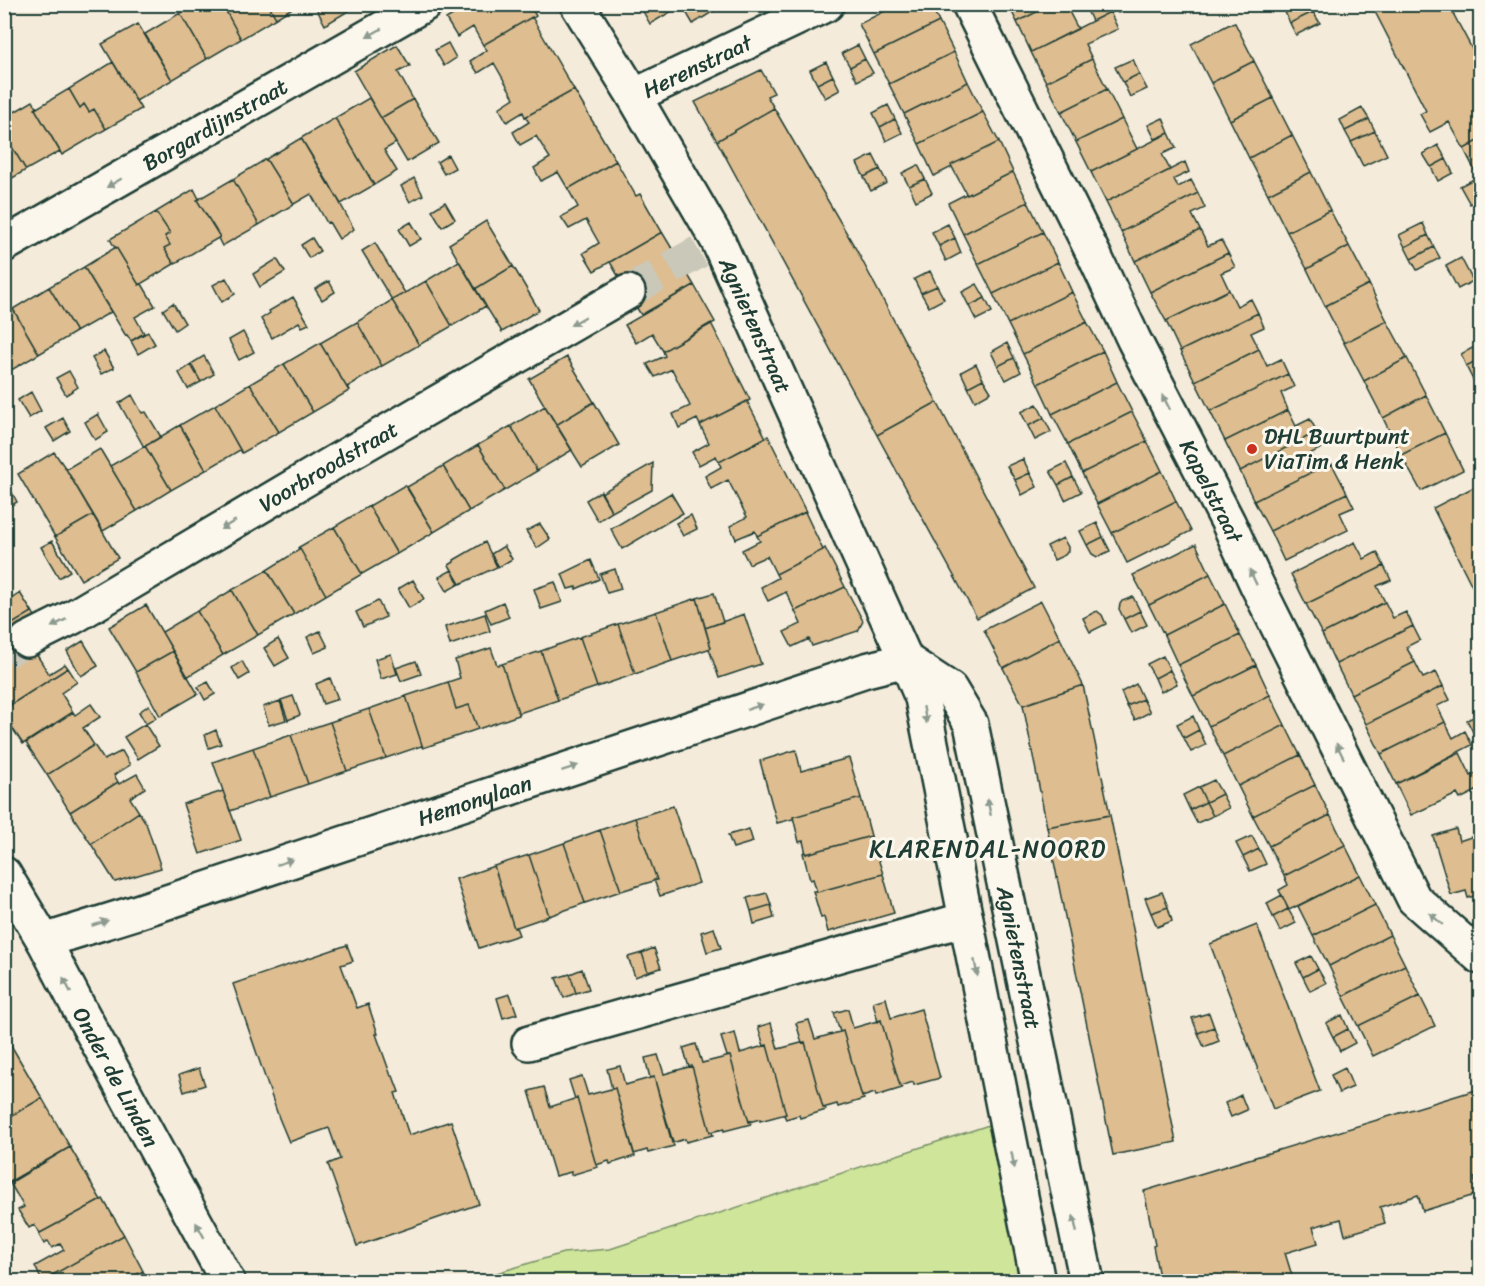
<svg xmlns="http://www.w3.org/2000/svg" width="1485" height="1286" viewBox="0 0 1485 1286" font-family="Sriracha,sans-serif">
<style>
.green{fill:#cfe59a;stroke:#779167;stroke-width:1.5}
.building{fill:#debd90;stroke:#1f3d34;stroke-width:1.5}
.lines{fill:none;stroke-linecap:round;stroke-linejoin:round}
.street-tunnel{stroke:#cac8b9;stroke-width:33;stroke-dasharray:33 16;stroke-linecap:butt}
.street-casing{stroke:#1f3d34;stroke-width:38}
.street{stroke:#fbf7ec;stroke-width:33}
.oneway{fill:#8d9a90}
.poi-dot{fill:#c8321e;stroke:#fbf7ec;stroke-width:2}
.labels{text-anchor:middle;stroke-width:6;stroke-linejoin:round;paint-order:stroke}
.street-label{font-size:22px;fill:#1f3d34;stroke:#fbf7ec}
.poi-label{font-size:22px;fill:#1f3d34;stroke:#fbf7ec;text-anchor:start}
.neighbourhood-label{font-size:24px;letter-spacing:1.5px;fill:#1f3d34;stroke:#fbf7ec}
</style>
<rect width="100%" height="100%" fill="#f5ebda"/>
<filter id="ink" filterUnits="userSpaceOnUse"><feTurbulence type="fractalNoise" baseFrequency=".0167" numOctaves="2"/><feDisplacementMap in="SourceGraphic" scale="12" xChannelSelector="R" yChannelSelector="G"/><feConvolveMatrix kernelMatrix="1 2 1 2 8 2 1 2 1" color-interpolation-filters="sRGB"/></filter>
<g filter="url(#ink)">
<path class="green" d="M992 1124 1023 1282H467L563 1253 610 1249Z"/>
<path class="building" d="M195 4H222L241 39 207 59 180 13Z
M222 4H268L276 18 241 39Z
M268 4H299L276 18Z
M314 4H360L325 25Z
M471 4H529L536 16 533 18 532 17 483 45 473 27 457 37 446 19Z
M639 4H725L693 24 682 5 650 24Z
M899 4H930L939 22 874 54 859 24Z
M1008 4H1052L1017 22Z
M1052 4H1065L1078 29 1031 52 1017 22Z
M1092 4H1106L1110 12 1092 21 1086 8Z
M1114 4H1133V5L1118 13Z
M1281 4H1299L1285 12Z
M1299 4H1310L1313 12 1290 23 1285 12Z
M1371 4H1448L1480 64V140L1464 149 1449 122 1430 132 1420 114 1426 111Z
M1110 12 1118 29 1085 44 1092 59 1046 82 1031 52Z
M1313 12 1320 23 1296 35 1290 23Z
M180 13 207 59 172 80 145 34Z
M532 17 574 90 525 117 523 112 507 122 499 108 514 98 494 63 478 73 470 61 487 50 483 45Z
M939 22 954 52 889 84 874 54Z
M1235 23 1254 61 1211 83 1191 44 1228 25Z
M138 24 172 80 136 101 102 44Z
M448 43 456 58 444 66 435 50Z
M397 45 410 66 398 72 413 99 381 118 354 71Z
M858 45 865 59 850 67 842 53Z
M954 52 968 82 904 114 889 84Z
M865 59 873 73 857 81 850 67Z
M1092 59 1107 89 1061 112 1046 82Z
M1133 59 1139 74 1123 82 1115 67Z
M1254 61 1273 98 1230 120 1211 83Z
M113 62 141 109 106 129 94 109 89 112 84 104 80 108 69 89Z
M826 62 833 76 817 84 810 70Z
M761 70 774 93 767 96 774 108 717 141 695 102Z
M1139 74 1147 89 1130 97 1123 82Z
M833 76 840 90 825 98 817 84Z
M968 82 983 112 919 144 904 114Z
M69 89 80 108 84 104 89 112 94 109 106 129 62 155 35 109Z
M1107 89 1122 119 1076 142 1061 112Z
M574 90 616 161 568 189 558 172 541 181 534 168 550 158 536 136 520 145 513 132 529 122 525 117Z
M369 98 396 143 384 150 397 171 374 185 335 118Z
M1273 98 1292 135 1249 158 1230 120Z
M413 99 439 143 407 162 381 118Z
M33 101 37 108 35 109 60 151 26 170 4 134V118Z
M888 105 895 119 880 127 873 113Z
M774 108 856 249 937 402 877 435 717 141Z
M1362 108 1369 119 1345 131 1340 120Z
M983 112 999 142 951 165 952 167 934 176 919 144Z
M335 118 374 185 341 204 301 138Z
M1163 118 1169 133 1155 139 1148 125Z
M895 119 902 133 886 141 880 127Z
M1122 119 1137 149 1091 172 1076 142Z
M1369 119 1375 131 1351 142 1345 131Z
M1375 131 1387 155 1363 166 1351 142Z
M1169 133 1176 148 1162 154 1170 170 1106 202 1091 172Z
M4 134 26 170 4 183Z
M1292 135 1311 172 1268 194 1249 158Z
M301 138 328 184 329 183 354 229 339 239 329 222 327 223 311 194 294 204 266 159Z
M1480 140V198L1470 204 1460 186 1478 177 1464 149Z
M999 142 1013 172 967 195 951 165Z
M1438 145 1446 159 1431 167 1423 154Z
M448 155 455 168 444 174 437 162Z
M873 155 880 169 864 177 857 163Z
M266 159 294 204 259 225 233 179Z
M1446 159 1453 173 1438 181 1431 167Z
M616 161 636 196 640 194 662 232 594 271 583 253 599 243 586 220 569 229 561 217 578 207 568 189Z
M1185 162 1189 172 1174 179 1178 187 1191 180 1198 193 1121 232 1106 202Z
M918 165 925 179 909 186 902 173Z
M880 169 887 183 871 191 864 177Z
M1013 172 1028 202 963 234 948 203 966 194 967 195Z
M1311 172 1330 210 1287 232 1268 194Z
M414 178 423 195 410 202 401 186Z
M233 179 259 225 222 246 218 238 220 237 197 200Z
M925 179 932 193 916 201 909 186Z
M194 189 199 199 197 200 220 237 174 264 164 248 170 245 165 236 170 233 156 212Z
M1198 193 1205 208 1192 214 1200 230 1135 261 1121 232Z
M445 202 455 219 442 227 432 210Z
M1028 202 1043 232 978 264 963 234Z
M1330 210 1349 246 1307 269 1287 232Z
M156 212 170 233 165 236 170 245 164 248 174 264 139 285 116 247 115 248 110 239Z
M486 221 513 266 475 289 449 244Z
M411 222 421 239 409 246 399 229Z
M1423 223 1428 235 1405 247 1399 235Z
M948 224 955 238 939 246 932 232Z
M1200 230 1208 246 1221 240 1228 253 1150 292 1135 261Z
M662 232 694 285 641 315 610 262Z
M1043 232 1058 262 993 294 978 264Z
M1428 235 1434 247 1411 259 1405 247Z
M312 238 320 251 309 258 301 245Z
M955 238 961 253 946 261 939 246Z
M375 243 405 293 392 300 362 251Z
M1349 246 1369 284 1325 306 1307 269Z
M116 247 139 285 142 284 155 306 135 317 144 333 131 341 127 335 126 336 84 267Z
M1434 247 1440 258 1417 270 1411 259Z
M1228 253 1235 267 1221 273 1229 290 1166 321 1150 292Z
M1461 258 1473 281 1458 289 1446 266Z
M277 259 285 272 260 287 253 274Z
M459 261 486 306 452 326 426 281Z
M1058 262 1072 292 1008 324 993 294Z
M513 266 539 310 502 332 475 289Z
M84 267 111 312 76 332 49 287Z
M930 271 937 286 921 293 914 279Z
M226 278 235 294 222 302 213 285Z
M329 281 335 292 322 300 315 289Z
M426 281 452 326 419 345 392 300Z
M977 284 985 298 969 306 962 292Z
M1369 284 1387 321 1344 343 1325 306Z
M694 285 715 322 663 351 652 333 636 343 625 325Z
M937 286 944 299 929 307 921 293Z
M49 287 76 332 39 354 13 309Z
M1229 290 1237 306 1251 299 1258 313 1180 351 1166 321Z
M1072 292 1087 322 1023 354 1008 324Z
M293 297 309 324 302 327 299 322 272 338 261 319 270 313 269 311Z
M985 298 992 312 976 320 969 306Z
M392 300 419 345 382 366 357 322Z
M173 303 185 323 175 330 163 310Z
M13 309 39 354 6 373 4 371V314Z
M1258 313 1264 327 1251 333 1259 349 1195 381 1180 351Z
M1387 321 1407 358 1364 381 1344 343Z
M357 322 382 366 347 387 350 390 349 391 320 343Z
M1087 322 1103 351 1038 384 1023 354Z
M711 323 750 400 700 425 697 419 679 428 673 414 690 406 672 369 655 377 647 364 665 356 663 351Z
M148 332 155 344 138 354 131 341Z
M243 332 254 352 239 360 229 340Z
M320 343 349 391 313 412 284 364Z
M1007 343 1014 358 998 366 991 352Z
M1480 344V359L1466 366 1461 354Z
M1259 349 1267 366 1281 359 1288 374 1210 411 1195 381Z
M104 351 114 368 101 374 92 358Z
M1103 351 1117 382 1052 414 1038 384Z
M204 356 214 374 201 382 191 364Z
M567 357 594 402 556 425 529 379Z
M1014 358 1021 372 1006 380 998 366Z
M1407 358 1426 395 1383 418 1364 381Z
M1480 359V373L1472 378 1466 366Z
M284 364 313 412 279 432 250 384Z
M976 364 983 379 968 387 961 372Z
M191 365 201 382 188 389 179 373Z
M69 371 78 387 66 395 56 378Z
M1480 373V388L1478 389 1472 378Z
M1288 374 1294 387 1281 393 1288 410 1225 441 1210 411Z
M983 379 991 392 975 401 968 387Z
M1117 382 1132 412 1068 444 1052 414Z
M250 384 279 432 242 453 215 405Z
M31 392 41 411 29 418 18 400Z
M132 395 142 413 146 412 161 437 144 447 119 403Z
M1426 395 1445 433 1401 455 1383 418Z
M747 401 766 438 719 462 716 456 699 465 692 452 709 443 700 425Z
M594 402 619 445 582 467 556 425Z
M937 402 1034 588 977 618 877 435Z
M1037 404 1044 418 1028 426 1021 412Z
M215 405 240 450 206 470 180 425Z
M545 406 572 450 537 471 511 426Z
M1288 410 1296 426 1310 419 1317 432 1240 471 1225 441Z
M1132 412 1147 441 1082 473 1068 444Z
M98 414 108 432 95 440 85 422Z
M63 418 70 431 54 441 46 428Z
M1044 418 1051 432 1035 440 1028 426Z
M180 425 206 470 171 490 145 446Z
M511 426 537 471 505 490 478 445Z
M1317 432 1324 447 1311 453 1318 469 1254 501 1240 471Z
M1445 433 1463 470 1421 491 1401 455Z
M768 436 806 512 757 536 755 531 736 539 730 526 747 517 728 480 711 489 705 476 721 467 719 462Z
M1147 441 1162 471 1097 504 1082 473Z
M478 445 505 490 469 511 443 466Z
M145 446 171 490 137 511 110 466Z
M100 449 137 511 103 531 66 469Z
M54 452 66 469 93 515 55 537 18 474Z
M1023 459 1030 473 1015 480 1007 466Z
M653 463 652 490 612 512 601 493Z
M1066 463 1073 477 1058 485 1050 471Z
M1332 464 1347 493 1270 531 1254 501 1318 469 1319 471Z
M443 466 469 511 434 532 407 487Z
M1162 471 1176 501 1112 533 1097 504Z
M1030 473 1037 487 1022 495 1015 480Z
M1073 477 1081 492 1065 500 1058 485Z
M7 483 17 502 5 509 4 484Z
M1480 484V584L1473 588 1433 508Z
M405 485 434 532 397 554 369 506Z
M601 491 612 512 598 521 586 500Z
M671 493 683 513 622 549 611 529Z
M1347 493 1354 507 1340 513 1348 530 1284 561 1270 531Z
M1176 501 1191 531 1127 563 1112 533Z
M369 506 397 554 362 574 334 527Z
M805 512 823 550 776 574 767 556 749 564 742 550 760 541 757 536Z
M93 515 118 558 81 580 55 537Z
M691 515 697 529 683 536 676 523Z
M1097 523 1103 537 1087 545 1080 531Z
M540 524 550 539 537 548 526 531Z
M334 527 362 574 326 595 299 547Z
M1103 537 1110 551 1097 557 1092 554 1087 545Z
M1063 538 1068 547V551L1065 555 1054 560 1047 546Z
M52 541 70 571 59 578 41 547Z
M485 542 497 567 460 584 449 565 454 562V560Z
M1355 542 1364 559 1377 552 1384 566 1306 604 1291 574Z
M1196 544 1210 574 1149 605 1133 575Z
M504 546 512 559 499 567 491 554Z
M299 547 326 595 294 614 267 570 299 550 298 548Z
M825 548 845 587 795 611 786 592 768 601 761 587 778 578 776 574 823 550Z
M591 560 599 579 576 589V587L568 589 562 574Z
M1384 566 1391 580 1377 586 1385 602 1322 634 1306 604Z
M615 569 621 589 607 593 600 574Z
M267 570 294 614 258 635 232 590Z
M452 570 459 584 447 591 439 577Z
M1210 574 1225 604 1164 635 1149 605Z
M413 580 424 599 409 608 398 589Z
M555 582 562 602 541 609 534 589Z
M1480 584V602L1473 588Z
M845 587 863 621 858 631 812 646 809 639 792 647 784 632 801 624 795 611Z
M232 590 258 635 223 655 197 611Z
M20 593 32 612 4 629V604Z
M714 593 723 622 705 628 697 598Z
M1133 597 1140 611 1124 619 1119 609 1120 604 1122 601Z
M697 598 711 648 672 661 656 612Z
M378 601 386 617 363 627 356 612Z
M1041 601 1060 638 1003 668 984 630Z
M503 602 509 617 491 624 485 610Z
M1385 602 1393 618 1406 612 1413 626 1336 664 1322 634Z
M1225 604 1240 635 1178 665 1164 635Z
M146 605 173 651 136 672 109 627Z
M31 609 38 622 22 632 49 674 65 664 68 668 4 709V629L32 612Z
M197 611 223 655 187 677 162 632Z
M1097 611 1102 615 1106 624 1090 632 1083 618Z
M1140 611 1147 625 1131 633 1124 619Z
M656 612 672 661 635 674 618 624Z
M485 614 490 631 450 645 445 627Z
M744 614 761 664 719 678 709 649 711 648 705 628Z
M618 624 635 674 597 687 580 637Z
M1413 626 1420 640 1406 647 1415 662 1351 694 1336 664Z
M320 631 328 647 314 653 307 637Z
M1240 635 1256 665 1193 696 1178 665Z
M580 637 597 687 558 700 541 651Z
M1060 638 1083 685 1023 705 1003 668Z
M278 639 289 658 275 666 264 648Z
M83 641 98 666 81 676 67 651Z
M491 648 497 665 502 664 519 715 478 729 469 705 456 709 448 682 460 678 455 660Z
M173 651 198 694 160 716 136 672Z
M541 651 558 700 519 713V715L502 664Z
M391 654 397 674 381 679 375 659Z
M1163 656 1170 670 1155 678 1147 664Z
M242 661 249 674 239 680 232 668Z
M416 661 421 674 401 681 396 668Z
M1415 662 1423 678 1436 672 1443 686 1366 724 1351 694Z
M1256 665 1270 695 1209 726 1193 696Z
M68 668 77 682 61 693 73 712 23 744 4 716V709Z
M1170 670 1177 684 1161 692 1155 678Z
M330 678 338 699 323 704 316 684Z
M208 682 215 694 205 700 198 687Z
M448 682 456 709 469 705 478 729 423 748 406 696Z
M1136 684 1143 699 1127 706 1121 692Z
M1083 685 1110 815 1047 827 1023 705Z
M1443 686 1450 700 1437 706 1445 722 1381 754 1366 724Z
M1270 695 1285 725 1223 756 1209 726Z
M293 696 300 715 288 720 281 700Z
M406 696 423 748 421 746 386 758 369 709Z
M1143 699 1150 712 1135 720 1127 706Z
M280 701 286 720 269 725 263 707Z
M91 704 100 717 83 728 94 745 47 775 26 743 73 712 75 715Z
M149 705 156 718 146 724 139 712Z
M369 709 386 758 347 771 330 722Z
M1480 714V743L1479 744 1467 720Z
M1193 716 1199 730 1184 738 1177 724Z
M330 722 347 771 308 784 291 735Z
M1445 722 1453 738 1465 731 1472 745 1396 784 1381 754Z
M145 724 159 746 138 759 124 737Z
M1285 725 1300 755 1238 786 1223 756Z
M216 730 221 744 209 748 205 735Z
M1199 730 1206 745 1191 752 1184 738Z
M291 735 308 784 270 797 253 748Z
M94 745 104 760 122 751 130 765 114 775 118 782 70 812 47 775Z
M253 748 270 797 230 811 213 762Z
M796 750 801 771 849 758 861 798 793 817V819L777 823 760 761Z
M1460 753 1471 776 1480 771V789L1460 799 1457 794 1411 815 1396 784Z
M1300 755 1315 785 1253 816 1238 786Z
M137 774 145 788 130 798 139 812 91 844 70 812 118 782 119 784Z
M1214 780 1222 794 1206 802 1199 787Z
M1315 785 1330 815 1269 846 1253 816Z
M1199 787 1206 802 1190 810 1183 795Z
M223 791 241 840 200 854 183 804Z
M1222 794 1229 808 1213 816 1206 802Z
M861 798 871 836 806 854 803 841 799 842 793 817Z
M1206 802 1213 816 1197 823 1190 810Z
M673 806 699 883 660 896 654 880H657L635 818Z
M139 812 146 823 161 868 115 882 91 844Z
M1110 815 1176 1142 1113 1155 1047 827Z
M1330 815 1345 845 1284 876 1269 846Z
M635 818 657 880 621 891 600 830Z
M749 829 753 842 733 848 728 835Z
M1456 829 1459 841 1477 835 1480 847V894L1468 898 1466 891 1451 895 1433 836Z
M600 830 621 891 585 903 564 843Z
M871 836 883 874 817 892 813 879 810 880 803 853 805 852 806 854Z
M1252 836 1259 849 1243 857 1236 843Z
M564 843 585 903 549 916 529 855Z
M1345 845 1360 875 1289 910 1279 890 1288 885 1284 876Z
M1259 849 1266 864 1250 871 1243 857Z
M529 855 549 916 514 928 494 866Z
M494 866 514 928 516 927 519 935 479 948 456 879Z
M883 874 894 913 828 932 824 917 821 918 813 891H816L817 892Z
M1360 875 1375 905 1313 936 1298 906Z
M1162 892 1168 907 1151 913 1145 898Z
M767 893 771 905 751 911 747 898Z
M1282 895 1288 909 1273 917 1267 903Z
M771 905 774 918 754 924 751 911Z
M1375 905 1390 935 1329 966 1313 936Z
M1168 907 1172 921 1157 927 1151 913Z
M1288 909 1296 923 1280 931 1273 917Z
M1257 925 1320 1091 1273 1109 1210 944Z
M714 928 721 948 707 952 701 932Z
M1390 935 1405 965 1343 996 1329 966Z
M347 945 353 961 341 965 357 1008 368 1004 378 1034H376L391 1076H393L399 1092 395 1093 409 1135 451 1121 479 1204 357 1246 328 1164 340 1159 329 1128 289 1142 279 1118 233 984Z
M654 948 661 968 648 972 642 953Z
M642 953 648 972 635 977 628 957Z
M1311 956 1318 969 1303 977 1296 963Z
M1405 965 1420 996 1358 1026 1343 996Z
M582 969 589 989 576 993 570 974Z
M1318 969 1326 983 1310 991 1303 977Z
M570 974 576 993 564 998 556 978Z
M510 994 517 1014 503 1018 497 998Z
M1420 996 1435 1026 1373 1056 1358 1026Z
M886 998 891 1018 921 1009 940 1078 914 1085 913 1082 900 1086 881 1020 878 1022 873 1002Z
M848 1009 853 1028 881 1020 900 1086H901L902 1088 876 1096 875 1093 862 1097 843 1031 840 1032 834 1013Z
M1209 1013 1214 1027 1198 1033 1192 1018Z
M1342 1015 1348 1029 1333 1037 1326 1023Z
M809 1020 815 1039 843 1031 862 1097 863 1096 864 1099 838 1107 837 1104 823 1108 805 1042 802 1043 796 1023Z
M771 1023 778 1049 805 1042 823 1108H825L826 1110 800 1118 799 1115 786 1119 784 1115 786 1114 767 1045 764 1046 758 1027Z
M1214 1027 1219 1041 1204 1047 1198 1033Z
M1348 1029 1355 1043 1340 1051 1333 1037Z
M735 1033 740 1053 767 1045 786 1114 760 1121V1119L749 1122 730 1056H727L721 1037Z
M5 1035 42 1098 4 1120V1036Z
M696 1044 702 1063 730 1056 749 1122 750 1121 751 1124 724 1131V1129L710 1132 692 1066 689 1067 683 1048Z
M658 1055 664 1074 692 1066 710 1132H712L713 1135 686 1142 685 1139 672 1143 654 1077 650 1078 645 1058Z
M620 1066 625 1085 654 1077 674 1146 648 1153 647 1150 634 1154 615 1088 612 1089 607 1069Z
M199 1068 205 1085 184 1092 179 1075Z
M1345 1068 1353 1087 1339 1093 1331 1075Z
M582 1076 588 1095 615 1088 635 1156 610 1164 609 1161 596 1165 577 1098 575 1099 569 1080Z
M544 1087 550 1107 577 1098 596 1165 598 1167 571 1175V1172L555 1176 529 1091Z
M1479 1089 1480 1095V1176L1474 1178 1478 1194 1423 1211 1418 1195 1380 1207 1385 1223 1345 1235 1341 1219 1313 1227 1318 1243 1285 1253 1294 1282H1160L1153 1246 1155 1245 1144 1191Z
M1241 1095 1247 1110 1231 1117 1225 1103Z
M42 1098 70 1147 4 1185V1120Z
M70 1147 101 1200 40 1233 34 1225 29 1228 18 1210 24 1207 10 1183Z
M103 1199 124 1235 40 1282 41 1279 35 1266 64 1250 60 1244 52 1248 48 1241 44 1244 39 1235 40 1233Z
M124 1235 143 1271 123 1282H81L79 1278 73 1282H40Z
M4 1239 12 1253 4 1257Z
M143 1271 149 1282H123Z"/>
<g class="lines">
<path class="street-tunnel" d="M628 292 718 241
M4 653 27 640"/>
<defs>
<g id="street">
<path id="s1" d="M577 4 634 96 718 241 906 660 922 698 1038 1282"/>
<path id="s2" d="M969 4 1095 257 1134 340 1228 522 1257 585 1414 899 1480 957"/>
<path id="s3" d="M634 96 827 4"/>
<path id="s4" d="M4 245 425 4"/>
<path id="s5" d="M27 640 73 617 338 460 628 292"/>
<path id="s6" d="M906 660 950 689 971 724 1087 1282"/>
<path id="s7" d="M4 874 44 941 80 1010 228 1282"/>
<path id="s8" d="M44 941 134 913 866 670 906 660"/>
<path d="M529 1043 966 919"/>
</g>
</defs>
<use href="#street" class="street-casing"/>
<use href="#street" class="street"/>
</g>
<defs><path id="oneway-solid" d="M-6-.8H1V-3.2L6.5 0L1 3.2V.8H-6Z" transform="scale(1.5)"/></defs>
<g class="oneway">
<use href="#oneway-solid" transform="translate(374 33) rotate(150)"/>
<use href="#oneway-solid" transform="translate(114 183) rotate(150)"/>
<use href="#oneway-solid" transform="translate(578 321) rotate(150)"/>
<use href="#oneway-solid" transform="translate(1166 402) rotate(-117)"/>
<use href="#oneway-solid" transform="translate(228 525) rotate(149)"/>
<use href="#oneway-solid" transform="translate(1253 577) rotate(-115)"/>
<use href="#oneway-solid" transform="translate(59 623) rotate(153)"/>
<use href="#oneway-solid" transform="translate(755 707) rotate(-18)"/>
<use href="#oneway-solid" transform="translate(925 715) rotate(79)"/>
<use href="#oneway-solid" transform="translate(1340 751) rotate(-116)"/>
<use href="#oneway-solid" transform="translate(570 768) rotate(-18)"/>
<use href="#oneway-solid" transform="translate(989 807) rotate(-102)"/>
<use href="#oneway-solid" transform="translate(285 862) rotate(-18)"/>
<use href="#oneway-solid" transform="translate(1436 919) rotate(-139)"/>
<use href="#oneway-solid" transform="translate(100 923) rotate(-18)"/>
<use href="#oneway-solid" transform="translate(976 968) rotate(79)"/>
<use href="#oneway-solid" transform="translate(67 985) rotate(-117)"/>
<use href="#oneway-solid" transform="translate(1013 1160) rotate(79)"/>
<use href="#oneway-solid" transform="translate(1075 1224) rotate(-102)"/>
<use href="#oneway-solid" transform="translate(200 1230) rotate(-119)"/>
</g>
</g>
<circle class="poi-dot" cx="1252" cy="449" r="6"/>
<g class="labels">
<g class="street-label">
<text dy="8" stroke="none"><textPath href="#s3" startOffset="70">Herenstraat</textPath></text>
<text dy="8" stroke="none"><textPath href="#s4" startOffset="243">Borgardijnstraat</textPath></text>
<text dy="8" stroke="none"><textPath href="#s1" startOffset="368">Agnietenstraat</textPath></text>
<text dy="8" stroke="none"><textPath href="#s5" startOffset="348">Voorbroodstraat</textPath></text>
<text dy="8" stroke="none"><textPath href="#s2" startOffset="544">Kapelstraat</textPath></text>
<text dy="8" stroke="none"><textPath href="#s8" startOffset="453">Hemonylaan</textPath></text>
<text dy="8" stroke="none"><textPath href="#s6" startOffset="332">Agnietenstraat</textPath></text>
<text dy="8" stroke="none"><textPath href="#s7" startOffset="232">Onder de Linden</textPath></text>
</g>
<g class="poi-label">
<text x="1264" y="444">DHL Buurtpunt<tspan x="1264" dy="25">ViaTim &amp; Henk</tspan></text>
</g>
<g class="neighbourhood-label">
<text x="988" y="857">KLARENDAL-NOORD</text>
</g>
</g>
<rect width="1485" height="1286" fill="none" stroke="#fbf7ec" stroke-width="24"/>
<rect x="12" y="12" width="1461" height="1262" fill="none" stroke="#1f3d34" stroke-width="2" filter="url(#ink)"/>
</svg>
